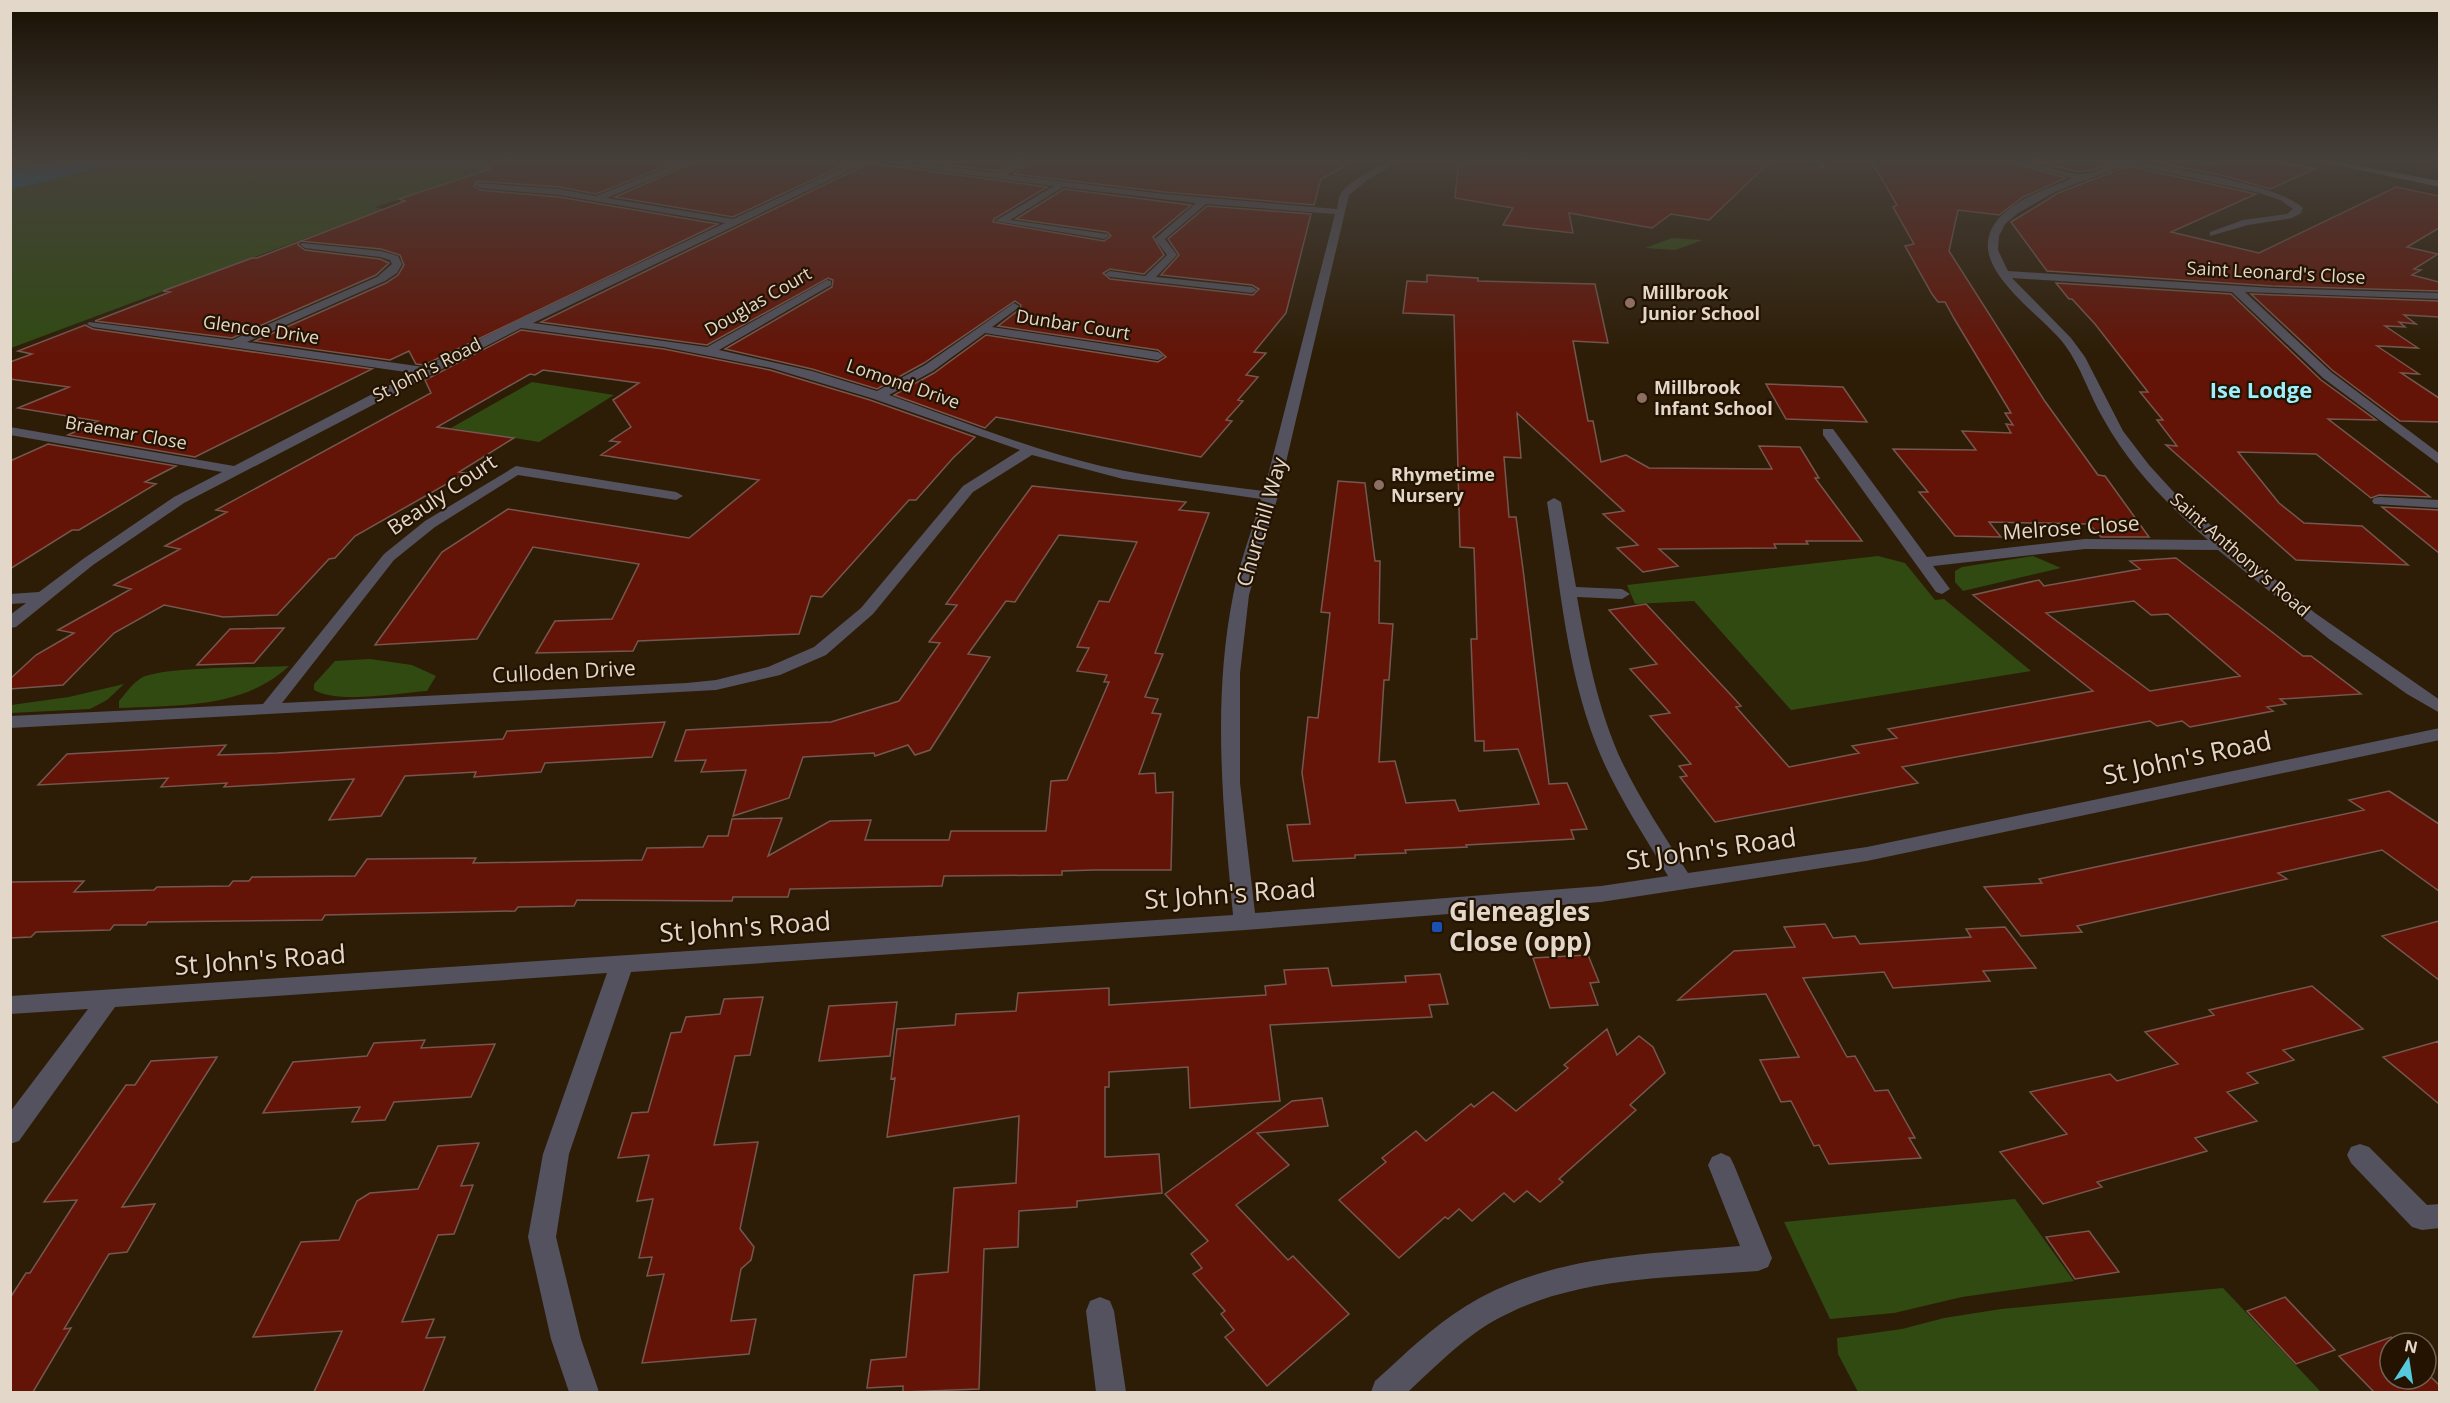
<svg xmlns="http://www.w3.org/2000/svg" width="2450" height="1403" viewBox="0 0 2450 1403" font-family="'Open Sans',sans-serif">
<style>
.green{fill:#304a12}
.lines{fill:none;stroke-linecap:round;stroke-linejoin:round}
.river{fill:#006a9e;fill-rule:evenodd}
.building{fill:#641407;stroke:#765750;stroke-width:1.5;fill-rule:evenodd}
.street{fill:#53525e;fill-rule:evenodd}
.secondary{fill:#706d81;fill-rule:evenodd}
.education-dot{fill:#8d6e63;stroke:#231300;stroke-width:2}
.transit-dot{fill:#1a4fb4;stroke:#231300;stroke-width:2}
.labels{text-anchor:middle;stroke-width:4.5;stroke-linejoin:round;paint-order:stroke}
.far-street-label{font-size:18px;fill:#e3d7ca;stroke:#231300}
.far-poi-label{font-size:18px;font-weight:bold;fill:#e3d7ca;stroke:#231300;text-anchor:start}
.street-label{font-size:21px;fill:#e3d7ca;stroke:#231300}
.far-district-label{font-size:22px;font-weight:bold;fill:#9eeefb;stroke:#231300}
.near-street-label{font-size:26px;fill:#e3d7ca;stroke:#231300}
.near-poi-label{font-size:26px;font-weight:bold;fill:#e3d7ca;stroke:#231300;text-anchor:start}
</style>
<rect width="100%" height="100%" fill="#2d1d06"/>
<path class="green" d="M11 159H525L375 207 383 209 11 348Z
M1672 238 1703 240 1675 250 1645 248Z
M532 382 614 395 539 442 451 428Z
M1878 556 1905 563 1935 600 1944 599 2031 671 1791 710 1694 601 1635 604 1627 585Z
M2033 556 2061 568 1963 591 1955 582V571L1962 567Z
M370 659 412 665 436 676 427 691C398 693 338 704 314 690V684L335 661Z
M289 666C243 709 178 705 119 708V701C126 693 132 684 141 678 164 666 259 668 289 666Z
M124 684 107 700 90 709 11 713V705L69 697Z
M2015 1199 2074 1281 1962 1297 1894 1313 1830 1319 1784 1222Z
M2223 1288 2321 1392H1858L1838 1354 1837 1338 1902 1329 1944 1318 2001 1309Z"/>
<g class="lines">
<path class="river" d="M64 159H114L110 165 10 190V171Z"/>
</g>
<path class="building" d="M492 159H684L596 194 559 187 477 181 474 186 480 190 559 197 718 224 424 365 416 364 409 351 390 360 255 341 386 283 398 275 404 265 400 255 381 249 300 241 298 245 305 250 380 259 389 263 376 275 232 338 95 321 170 292 163 291 252 258H257L405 201 399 199 491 169Z
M701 159H857L733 217 615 197Z
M900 159H1020L996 171Z
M1035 159H1358L1321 179 1314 205 1164 192 1014 174Z
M1459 159H1773L1709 220 1671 214 1652 228 1569 213 1573 233 1503 225 1513 208 1455 198Z
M1870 159H2000L2066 178 2023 197 1999 215 1958 210 1949 251 2044 400 2098 475 2105 476 2149 537H2101L2089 524 1989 522 2001 537 1955 536 1919 492H1928L1893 449 1976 450 1962 431 2011 433 2006 424 2013 425 2005 413H2011L1955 320 1945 302H1938L1932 294 1905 246 1914 244 1893 207 1897 205Z
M2026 159H2125L2092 170 2079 172Z
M2139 159H2184L2211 164 2226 159H2265L2315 169 2270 189 2225 176Z
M869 163 1047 187 994 219 993 222 1104 241 1111 236 1107 232 1016 219 1064 189 1191 205 1153 237 1164 255 1144 274 1110 269 1103 273 1110 279 1253 295 1259 289 1252 285 1161 275 1179 255 1168 239 1207 206 1311 214 1286 313 1254 352 1266 353 1246 375 1258 377 1238 400 1243 401 1226 420 1232 421 1201 457 996 417 985 428 894 395 934 373 986 335 1158 362 1166 357 1158 350 998 326 1020 309 1021 305 1015 301 924 363 877 389 812 369 725 349 832 287 833 280 828 278 707 345 541 322Z
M2128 166 2256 194 2171 232 2259 253 2396 187 2439 196V228L2407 247 2438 254 2414 269 2421 270 2412 275 2439 282V291L2272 286 2047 271 2011 222 2058 193Z
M1427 275 1478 278V281L1595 284 1608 343 1573 341 1588 421H1593L1601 462 1626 455 1649 468 1772 469 1759 446 1800 447 1819 478H1815L1862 541H1806L1808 544H1774L1776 548 1659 549 1678 566 1643 572 1617 548 1638 545 1603 514 1624 511 1517 413 1521 458 1504 457 1509 517H1516L1523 569 1549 784 1567 783 1587 829 1571 830 1574 839 1466 845 1467 847 1405 850 1406 853 1355 855V858L1293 861 1287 825 1310 824 1302 773 1308 717 1318 718 1330 613 1321 612 1338 481 1365 483 1375 561H1380L1379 623 1393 624 1389 680H1384L1379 762 1395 761 1406 803 1455 800 1459 811 1539 804 1518 749 1484 751V741H1475L1471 639H1477L1475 575 1474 548 1460 547 1454 315 1403 313 1407 281 1427 282Z
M2056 283 2231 294 2321 380 2376 420 2328 419 2430 497 2379 495 2371 498 2316 454 2238 452 2279 503 2304 523 2362 526 2408 565 2296 560 2166 445 2177 446 2157 420H2163L2140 392H2148L2095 324 2072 299H2069Z
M2251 294 2439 301V317L2404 315 2416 324 2399 322 2405 327 2385 326 2418 348 2377 346 2419 374 2401 373 2439 398V422L2400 421 2332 370Z
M85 325 93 329 372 369 195 457 68 435 98 421 18 408 69 387 10 379V362L32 354 18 351Z
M521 330 664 349 770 370 870 400 975 437 953 458 916 500H909L822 597 811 596 799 634 638 641 633 651 536 653 555 621 612 619 639 564 533 547 477 639 375 645 442 552 508 509 689 538 759 480 601 455 620 442 610 441 631 427 613 400 639 383 543 370 535 375 530 374 437 427 514 438 459 472 466 473 355 536 335 558 329 559 277 615 223 617 164 605 114 633 63 685 10 689V679L36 655 74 633 58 630 131 589 114 585 180 549 165 546 227 512 216 510 431 393 425 380Z
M1766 384 1843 387 1867 422 1786 419Z
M48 444 176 466 145 482 156 484 79 530H72L10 569V461Z
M1032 486 1186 502 1179 510 1209 513 1155 653 1163 654 1145 697 1158 699 1152 713 1161 714 1139 774 1155 773 1156 793 1173 792 1171 870H1094L1062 871V875L944 876 942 886 790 889 788 897H733L732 901 577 900 574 906 518 907 515 911 325 915 322 920 148 922 146 925H114L110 930 36 932 31 937 10 938V882L84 881 74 892 154 890 157 887 229 886 233 881H249L252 877 355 876 367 859 476 858 473 863 642 860 647 848 703 847 708 836H728L732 819 782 818 768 856 830 821 871 820 865 840H949L951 831H1046L1051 781 1067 780 1109 682H1104L1107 675 1077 671 1089 648 1077 647 1099 601 1109 602 1137 542 1059 535 1015 602 1006 601 968 654 990 657 930 750 915 755 908 745 875 756 874 753 803 757 789 798 733 816 746 770 701 772 706 760 675 761 686 730 831 722 899 701 940 643 929 642 957 605 946 604Z
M2382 507 2439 510V553Z
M2176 558 2303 656H2311L2361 694 2280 699 2286 704 2267 707 2273 711 2190 727 2182 721 2157 726 2150 721 1902 767 1918 783 1715 822 1680 777 1687 776 1679 766 1691 764 1650 716 1670 713 1630 669 1657 664 1609 610 1646 604 1731 695 1741 706 1736 707 1789 767 1859 753 1852 746 1897 738 1888 729 2093 691 1973 595 2039 580 2044 586 2140 569 2130 561ZM2134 601 2151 615 2168 614 2240 676 2150 691 2046 613Z
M284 628 254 663 197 665 230 629Z
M665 722 652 757 545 763 541 772 474 777 476 772 405 776 381 816 329 820 354 779 224 787 227 783 161 787 168 778 38 785 67 754 226 745 218 755 277 753 503 739 507 731Z
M2389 791 2439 824V891L2382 850 2278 873 2287 879 2077 926 2082 932 2021 936 1984 887 2042 883 2039 879 2364 810 2349 800Z
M2439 921V980L2382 936Z
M1825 924 1833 938 1855 936 1860 944 1971 937 1966 929 2005 927 2036 968 1983 971 1990 981 1893 988 1884 972 1803 978 1847 1057 1855 1056 1875 1091 1888 1090 1915 1138H1909L1921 1158 1829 1164 1819 1145 1814 1146 1791 1101 1781 1102 1760 1060 1799 1057 1766 994 1678 1000 1734 951 1795 947 1784 927Z
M1588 955 1599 982 1590 983 1598 1005 1550 1008 1533 958Z
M1328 968 1332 986 1406 982 1405 976 1440 974 1448 1004 1429 1005 1432 1017 1270 1025 1280 1101 1190 1108 1188 1067 1109 1072V1087H1105V1157L1159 1154 1162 1193 1077 1201V1207L1019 1211 1018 1247 984 1249 979 1389 903 1392V1386L867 1388 871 1360 906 1357 914 1275 948 1272 954 1188 1016 1183 1019 1116 887 1137 895 1078 891 1079 897 1029 955 1025 956 1014 1016 1011 1018 993 1109 988V1005L1266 995 1265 986 1286 984 1284 970Z
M2312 986 2363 1029 2283 1050 2294 1060 2247 1073 2258 1083 2227 1092 2257 1121 2195 1138 2207 1151 2097 1182 2102 1187 2043 1204 2000 1152 2067 1134 2030 1092 2110 1074 2117 1081 2178 1064 2145 1032 2214 1015 2209 1010Z
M763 997 750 1055 735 1056 714 1145 758 1142 740 1229 754 1247 751 1260 741 1269 731 1321 756 1319 749 1354 642 1363 664 1274 647 1276 652 1257 639 1258 653 1199 637 1201 649 1155 618 1158 632 1113 648 1112 671 1033 681 1032 686 1017 720 1014 724 999Z
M897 1002 890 1056 819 1061 829 1006Z
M1607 1029 1617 1055 1639 1036 1653 1047 1665 1073 1630 1105 1636 1110 1559 1179 1563 1182 1540 1202 1527 1191 1514 1202 1504 1193 1472 1221 1459 1209 1448 1219 1445 1217 1399 1258 1339 1200 1386 1162 1382 1158 1416 1131 1426 1141 1471 1104 1474 1107 1493 1092 1516 1111 1568 1068 1564 1065Z
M425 1040 421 1048 495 1044 471 1097 394 1102 385 1120 352 1122 360 1107 263 1113 293 1062 367 1056 374 1043Z
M2439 1041V1104L2383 1057Z
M217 1057 122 1207 155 1204 127 1252 109 1254 64 1329 71 1328 33 1392H10V1298L26 1273H30L77 1200 44 1202 126 1085H135L151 1061Z
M1322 1098 1328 1126 1257 1133 1289 1165 1236 1205 1288 1260 1293 1256 1349 1314 1267 1386 1225 1337 1234 1330 1221 1314 1225 1311 1193 1274 1202 1268 1191 1254 1208 1241 1165 1194 1292 1101Z
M479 1143 461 1186 473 1185 454 1234 438 1235 402 1322 434 1319 426 1338 445 1337 423 1392H314L342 1331 253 1337 301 1242 339 1240 357 1201 370 1193 418 1189 438 1146Z
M2089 1231 2119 1272 2075 1279 2046 1237Z
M2285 1297 2335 1350 2296 1364 2247 1311Z
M2391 1337 2397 1343H2390V1379H2426V1372L2439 1385V1392H2374L2339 1356Z"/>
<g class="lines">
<path class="street" d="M689 159H699L607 198 733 219 861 159H886L996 173 1024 159H1033L1007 175 1164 194 1337 209C1338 205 1338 199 1340 195 1347 181 1388 159 1403 159L1366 181 1349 195 1278 496 1249 595 1240 673V783L1255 913 1601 886 1668 876C1643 833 1614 791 1596 744 1566 667 1560 583 1547 502L1554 498 1561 502 1576 587 1622 589 1630 594 1622 599 1577 597C1587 653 1598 710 1622 762 1641 801 1665 837 1688 873L1867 847 2440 728V740L1867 861 1601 902 1245 930 631 972 569 1154 556 1237 581 1339 599 1392H569L551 1339 528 1237 543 1154 607 973 115 1007 19 1141 10 1144V1112L88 1009 10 1014V996L1233 915C1223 808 1212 702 1233 596 1239 563 1252 531 1261 499L1123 479 1032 455 973 492 873 614 826 655 780 675 716 690 10 728V716L263 704 384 554 425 521 516 466 676 492 683 496 676 500 518 475 435 527 394 560 282 703 687 683 716 680 768 667 814 647 861 608 963 486 1020 450 871 398 771 368 664 347 521 328 184 503 93 565 16 627 10 628V615L26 603 10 604V594L39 592 83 559 174 497 222 472 10 435V427L234 466 413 373 93 327 87 324 89 322 232 340 377 277 392 264 390 260 380 257 305 248 300 245 302 243 381 251 398 256 402 264 397 273 385 281 247 342 424 367 514 322 725 223 559 195 480 188 476 185 477 183 559 189 596 196ZM869 161 1054 186 995 221 1104 239 1109 236 1107 234 1010 220 1063 187 1196 203 1157 237 1155 239 1167 255 1145 276 1110 271 1105 274 1110 277 1252 293 1257 290 1252 287 1156 277 1177 255 1165 239 1206 204 1335 214 1264 491C1209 484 1155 478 1101 466 1029 449 959 420 889 395L933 371 985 333 1158 360 1164 356 1158 352 992 327 1018 308 1019 306 1014 303 925 365 877 391 812 371 719 350 831 285V281L827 280 707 347 533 323Z
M1815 159H1823L1825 168H1819Z
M2002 159C2028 156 2053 172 2079 174 2096 176 2117 159 2137 159L2136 161C2174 169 2278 184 2303 208L2301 213 2292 218 2248 225 2210 236V232L2243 220 2287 214 2293 209 2280 200 2260 193 2128 164 2057 191 2018 213 2005 224 1999 236 1998 250 2008 271 2272 288 2440 293V299L2245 292 2331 372 2440 454V465L2323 378 2232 292 2012 278 2071 338 2085 357 2123 431 2149 465 2181 500 2315 613 2440 700V713L2407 694 2329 639 2218 550 2085 549 1933 566 1950 589 1942 594 1936 592 1823 435V429H1833L1927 557 2085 539 2208 540C2168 505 2130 467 2104 420 2089 395 2081 366 2064 344 2043 316 1978 275 1989 236 1998 204 2046 189 2073 178Z
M2379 497 2440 500V508L2374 504 2372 501 2374 498Z
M2360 1144 2369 1147 2427 1205 2440 1204V1228L2422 1230 2412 1227 2351 1163 2347 1155 2351 1147Z
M1721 1153 1730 1157 1734 1165 1772 1258 1768 1267 1758 1271C1672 1278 1577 1276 1499 1318 1465 1336 1436 1366 1408 1392H1371L1375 1381C1404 1355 1433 1326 1466 1306 1548 1255 1647 1254 1740 1246L1708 1165 1712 1157Z
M1100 1297 1110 1301 1114 1311 1126 1392H1096L1086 1311 1090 1301Z"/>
<path class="secondary" d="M2307 159H2322L2440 181V187Z"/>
</g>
<linearGradient id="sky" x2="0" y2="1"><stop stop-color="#191003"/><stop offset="0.45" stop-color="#46403b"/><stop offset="1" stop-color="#46403b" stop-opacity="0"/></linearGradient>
<rect width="2450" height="355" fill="url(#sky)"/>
<g class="education-dot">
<circle cx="1630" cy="303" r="6"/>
<circle cx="1642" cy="398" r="6"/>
<circle cx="1379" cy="485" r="6"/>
</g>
<rect class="transit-dot" x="1431" y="921" width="12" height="12" rx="3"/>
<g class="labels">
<g class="far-street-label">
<text transform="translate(2276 273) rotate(3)" y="6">Saint Leonard's Close</text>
<text transform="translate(758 302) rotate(-30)" y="6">Douglas Court</text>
<text transform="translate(1073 325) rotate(9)" y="6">Dunbar Court</text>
<text transform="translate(261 330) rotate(8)" y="6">Glencoe Drive</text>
<text transform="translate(427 370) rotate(-27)" y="6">St John's Road</text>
<text transform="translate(903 384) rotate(19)" y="6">Lomond Drive</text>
<text transform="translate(126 433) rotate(10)" y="6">Braemar Close</text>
<text transform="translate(2240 555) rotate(41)" y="6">Saint Anthony's Road</text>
</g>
<g class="far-poi-label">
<text x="1642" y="299">Millbrook<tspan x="1642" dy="21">Junior School</tspan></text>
<text x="1654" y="394">Millbrook<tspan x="1654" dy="21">Infant School</tspan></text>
<text x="1391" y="481">Rhymetime<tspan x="1391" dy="21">Nursery</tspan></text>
</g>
<g class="street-label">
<text transform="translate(442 495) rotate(-34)" y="7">Beauly Court</text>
<text transform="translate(1262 522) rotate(-74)" y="7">Churchill Way</text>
<text transform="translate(2071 528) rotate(-4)" y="7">Melrose Close</text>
<text transform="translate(564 672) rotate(-3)" y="7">Culloden Drive</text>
</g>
<g class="far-district-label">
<text x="2261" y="398">Ise Lodge</text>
</g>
<g class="near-street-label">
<text transform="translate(2187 758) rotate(-12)" y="9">St John's Road</text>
<text transform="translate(1711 849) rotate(-8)" y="9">St John's Road</text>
<text transform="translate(1230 894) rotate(-4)" y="9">St John's Road</text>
<text transform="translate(745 927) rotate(-4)" y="9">St John's Road</text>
<text transform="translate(260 960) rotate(-4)" y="9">St John's Road</text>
</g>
<g class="near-poi-label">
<text x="1449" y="921">Gleneagles<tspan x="1449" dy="30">Close (opp)</tspan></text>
</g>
</g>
<rect width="2450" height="1403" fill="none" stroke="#e3d7ca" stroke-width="24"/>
<g transform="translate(2408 1361) rotate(12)"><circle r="28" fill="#231300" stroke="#706151" stroke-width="1.5"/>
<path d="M0-4.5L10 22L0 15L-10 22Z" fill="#54cadc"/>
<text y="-9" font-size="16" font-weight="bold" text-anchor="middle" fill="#e3d7ca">N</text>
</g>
</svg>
